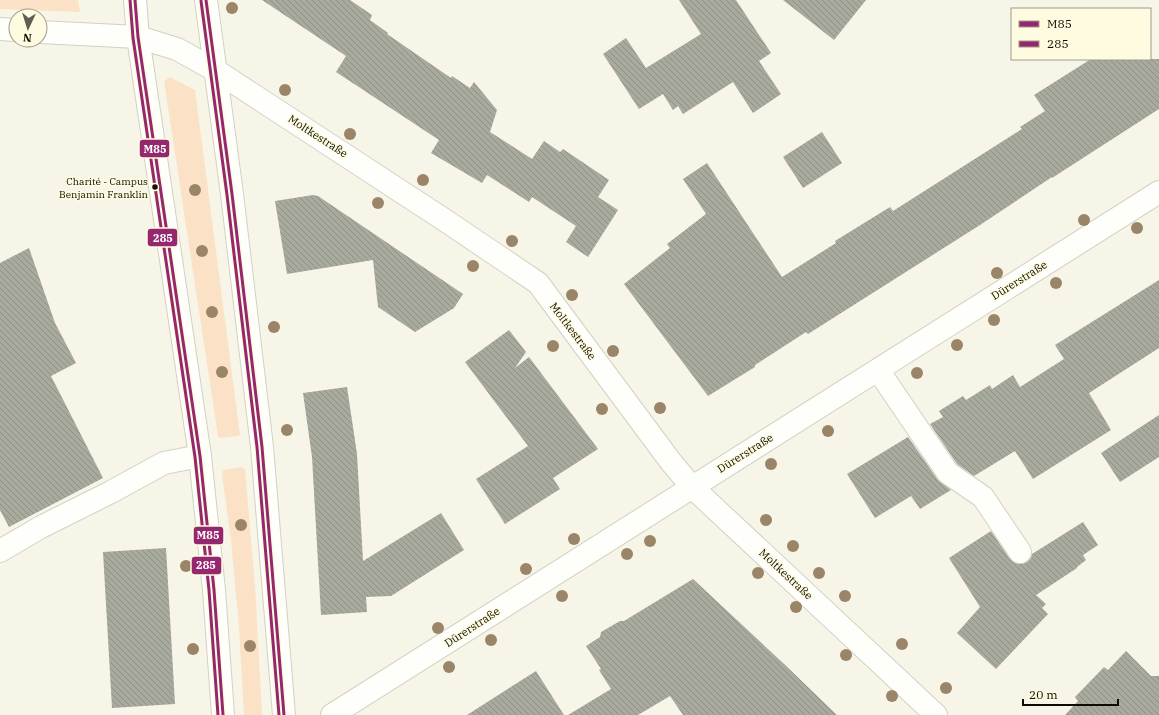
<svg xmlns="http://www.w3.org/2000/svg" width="1159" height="715" viewBox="0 0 1159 715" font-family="'IBM Plex Serif',serif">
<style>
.grass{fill:#fbe2c7}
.building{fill:url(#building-back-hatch)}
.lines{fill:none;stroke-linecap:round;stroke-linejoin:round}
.minor-casing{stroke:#d2d1c4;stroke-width:24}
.major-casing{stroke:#d2d1c4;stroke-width:24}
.minor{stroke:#fefefb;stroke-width:22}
.major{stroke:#fefefb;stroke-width:22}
.bus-1-casing{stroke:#fefbe0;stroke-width:6}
.bus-2-casing{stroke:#fefbe0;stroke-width:6}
.bus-1{stroke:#95276e;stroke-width:3}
.bus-2{stroke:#95276e;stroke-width:3}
.tree{fill:#9b8568}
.bus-dot{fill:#0f0d03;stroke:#fefbe0;stroke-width:1.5}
.labels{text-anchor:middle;stroke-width:3;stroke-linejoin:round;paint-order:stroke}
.bus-label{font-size:10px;fill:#0f0d03;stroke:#fefbe0;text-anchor:end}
.street-label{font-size:11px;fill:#0f0d03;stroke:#fefbe0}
.line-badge{stroke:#fefbe0;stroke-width:1.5}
.badge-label{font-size:11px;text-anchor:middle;font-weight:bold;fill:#fff}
</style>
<defs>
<pattern id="building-back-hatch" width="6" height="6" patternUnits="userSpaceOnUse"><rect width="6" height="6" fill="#a8aa9d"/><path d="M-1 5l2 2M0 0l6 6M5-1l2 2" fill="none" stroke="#8f9186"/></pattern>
</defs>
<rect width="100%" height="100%" fill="#f7f5e7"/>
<path class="grass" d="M0 0H78L80 12 0 9Z
M170 77 195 90 240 435 238 436 220 438 218 436 164 81Z
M242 467 245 469 255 586 262 715H244L239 627 231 540 222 475 223 470Z"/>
<path class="building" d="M262 0H350L372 15 370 20 388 33 387 34 451 78 452 76 470 88 474 82 497 110 490 132 532 159 544 141 560 152 563 149 609 180 598 197 618 210 588 257 566 242 576 226 532 197 529 202 487 175 482 183 431 153 439 140 336 72 346 56Z
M679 0H736L771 53 759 61 781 94 753 113 733 82 683 114 678 106 673 110 663 94 639 109 603 54 626 38 646 68 701 34Z
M783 0H866L834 40Z
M1091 59H1159V109L1052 178V177L980 225 808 334 806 332 755 365V367L708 396 624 284 670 248 667 244 706 214 683 179 707 163 782 277 836 243 835 241 890 207 893 211 1022 129 1020 127 1045 111 1034 95Z
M822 132 842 163 803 188 783 157Z
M313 195 318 196 463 294 454 308 415 332 378 307 373 260 287 274 275 201Z
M29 248 55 323 76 363 51 376 103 478 9 527 0 510V263Z
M1159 280V348L1089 393 1111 430 1033 479 1015 451 974 476 957 464 930 424 943 417 939 411 963 396 966 400 990 385 992 389 1013 375 1020 387 1064 359 1055 345Z
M509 330 526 352 515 368 529 357 598 449 553 478 560 489 505 524 476 479 528 446 465 362Z
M347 387 357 454 363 561 441 513 464 550 391 596 366 597 367 612 321 615 312 457 303 393Z
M1159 415V457L1120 482 1101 453Z
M908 437 938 480 951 490 920 509 911 496 875 518 847 474Z
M1083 522 1098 545 1083 555 1086 560 1077 567V568L1036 595 1046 604 1042 608 1048 614 996 669 957 633 980 607 949 558 991 531 1010 559 1015 563 1021 564 1027 562 1031 558 1032 554Z
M166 548 175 704 112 708 103 552Z
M693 579 784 664 837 715H683L670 696 638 715H568L611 689 599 670 601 669 586 646 600 637 601 632 620 621H624Z
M1126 651 1151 676H1159V715H1065L1078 701 1075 697 1104 667 1108 670Z
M536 671 564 715H467Z"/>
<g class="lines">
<defs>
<path id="minor" d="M0 29 16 30
M40 32 138 37 177 49 215 70 443 219 538 283 671 462 692 487 936 715
M878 370 948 473 983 497 1020 552
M0 551 41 527 111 492 164 463 200 456
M332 715 1159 192"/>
<path id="major" d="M135 0 138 37 200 456 214 590 223 715
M206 0 232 194 262 447 284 715"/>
</defs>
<use href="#minor" class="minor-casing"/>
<use href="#major" class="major-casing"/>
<use href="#minor" class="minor"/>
<use href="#major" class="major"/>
<defs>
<path id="bus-1" d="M135 0 138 37 200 456 214 590 223 715
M206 0 232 194 262 447 284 715"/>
<path id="bus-2" d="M130 0 133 38 195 457 209 590 218 715
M201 1 227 195 257 447 279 715"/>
</defs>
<use href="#bus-1" class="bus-1-casing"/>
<use href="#bus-2" class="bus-2-casing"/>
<use href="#bus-1" class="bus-1"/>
<use href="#bus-2" class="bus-2"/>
</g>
<g class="tree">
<circle cx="232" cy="8" r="6"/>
<circle cx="285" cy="90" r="6"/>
<circle cx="350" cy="134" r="6"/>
<circle cx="423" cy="180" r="6"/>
<circle cx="195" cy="190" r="6"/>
<circle cx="378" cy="203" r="6"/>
<circle cx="1084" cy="220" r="6"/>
<circle cx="1137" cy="228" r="6"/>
<circle cx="512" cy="241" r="6"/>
<circle cx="202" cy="251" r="6"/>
<circle cx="473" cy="266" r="6"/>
<circle cx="997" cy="273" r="6"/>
<circle cx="1056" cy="283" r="6"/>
<circle cx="572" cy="295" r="6"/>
<circle cx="212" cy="312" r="6"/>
<circle cx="994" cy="320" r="6"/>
<circle cx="274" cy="327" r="6"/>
<circle cx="957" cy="345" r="6"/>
<circle cx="553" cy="346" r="6"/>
<circle cx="613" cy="351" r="6"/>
<circle cx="222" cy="372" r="6"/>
<circle cx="917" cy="373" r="6"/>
<circle cx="660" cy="408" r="6"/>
<circle cx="602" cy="409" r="6"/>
<circle cx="287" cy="430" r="6"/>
<circle cx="828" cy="431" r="6"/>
<circle cx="771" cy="464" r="6"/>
<circle cx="766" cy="520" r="6"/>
<circle cx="241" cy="525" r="6"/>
<circle cx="574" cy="539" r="6"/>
<circle cx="650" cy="541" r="6"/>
<circle cx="793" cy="546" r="6"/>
<circle cx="627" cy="554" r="6"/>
<circle cx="186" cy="566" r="6"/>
<circle cx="526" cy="569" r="6"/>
<circle cx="758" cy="573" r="6"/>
<circle cx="819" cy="573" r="6"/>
<circle cx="562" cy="596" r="6"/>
<circle cx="845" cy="596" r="6"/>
<circle cx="796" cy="607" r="6"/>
<circle cx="438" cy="628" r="6"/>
<circle cx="491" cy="640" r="6"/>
<circle cx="902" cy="644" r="6"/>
<circle cx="250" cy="646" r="6"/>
<circle cx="193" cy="649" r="6"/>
<circle cx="846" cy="655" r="6"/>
<circle cx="449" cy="667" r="6"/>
<circle cx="946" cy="688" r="6"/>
<circle cx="892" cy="696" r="6"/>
</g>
<circle class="bus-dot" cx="155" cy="187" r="3.5"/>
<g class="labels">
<g class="bus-label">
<text x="148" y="185">Charité - Campus<tspan x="148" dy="13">Benjamin Franklin</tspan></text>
</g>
<g class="street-label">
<text transform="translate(318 136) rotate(33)" y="4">Moltkestraße</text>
<text transform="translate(1019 280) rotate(-32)" y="4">Dürerstraße</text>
<text transform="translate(573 331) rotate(53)" y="4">Moltkestraße</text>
<text transform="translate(745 453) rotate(-32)" y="4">Dürerstraße</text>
<text transform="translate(786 574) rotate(43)" y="4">Moltkestraße</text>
<text transform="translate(472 627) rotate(-33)" y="4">Dürerstraße</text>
</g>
</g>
<g class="line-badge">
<rect x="139" y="139" width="31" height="19" rx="4" fill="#95276e"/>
<rect x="147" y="228" width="31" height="19" rx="4" fill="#95276e"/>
<rect x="193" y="526" width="31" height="19" rx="4" fill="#95276e"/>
<rect x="191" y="556" width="31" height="19" rx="4" fill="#95276e"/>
</g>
<g class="badge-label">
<text x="155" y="153">M85</text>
<text x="163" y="242">285</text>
<text x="208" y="539">M85</text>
<text x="206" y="569">285</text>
</g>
<rect x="1011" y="8" width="140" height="52" fill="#fefbe0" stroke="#9e9c88"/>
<rect x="1019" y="21" width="20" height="6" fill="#95276e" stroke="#9e9c88"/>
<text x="1047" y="28" font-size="12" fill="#0f0d03">M85</text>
<rect x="1019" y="41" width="20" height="6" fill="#95276e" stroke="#9e9c88"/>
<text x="1047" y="48" font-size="12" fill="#0f0d03">285</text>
<g transform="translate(28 28) rotate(184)"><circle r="19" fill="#fefbe0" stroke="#9e9c88"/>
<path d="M0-3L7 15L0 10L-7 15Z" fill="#605e53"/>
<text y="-6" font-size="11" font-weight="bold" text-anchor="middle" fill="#0f0d03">N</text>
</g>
<path d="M1023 699v6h95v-6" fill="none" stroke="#0f0d03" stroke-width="2"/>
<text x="1029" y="699" font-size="12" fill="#0f0d03" stroke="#fefbe0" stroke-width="3" paint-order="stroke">20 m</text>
</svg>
